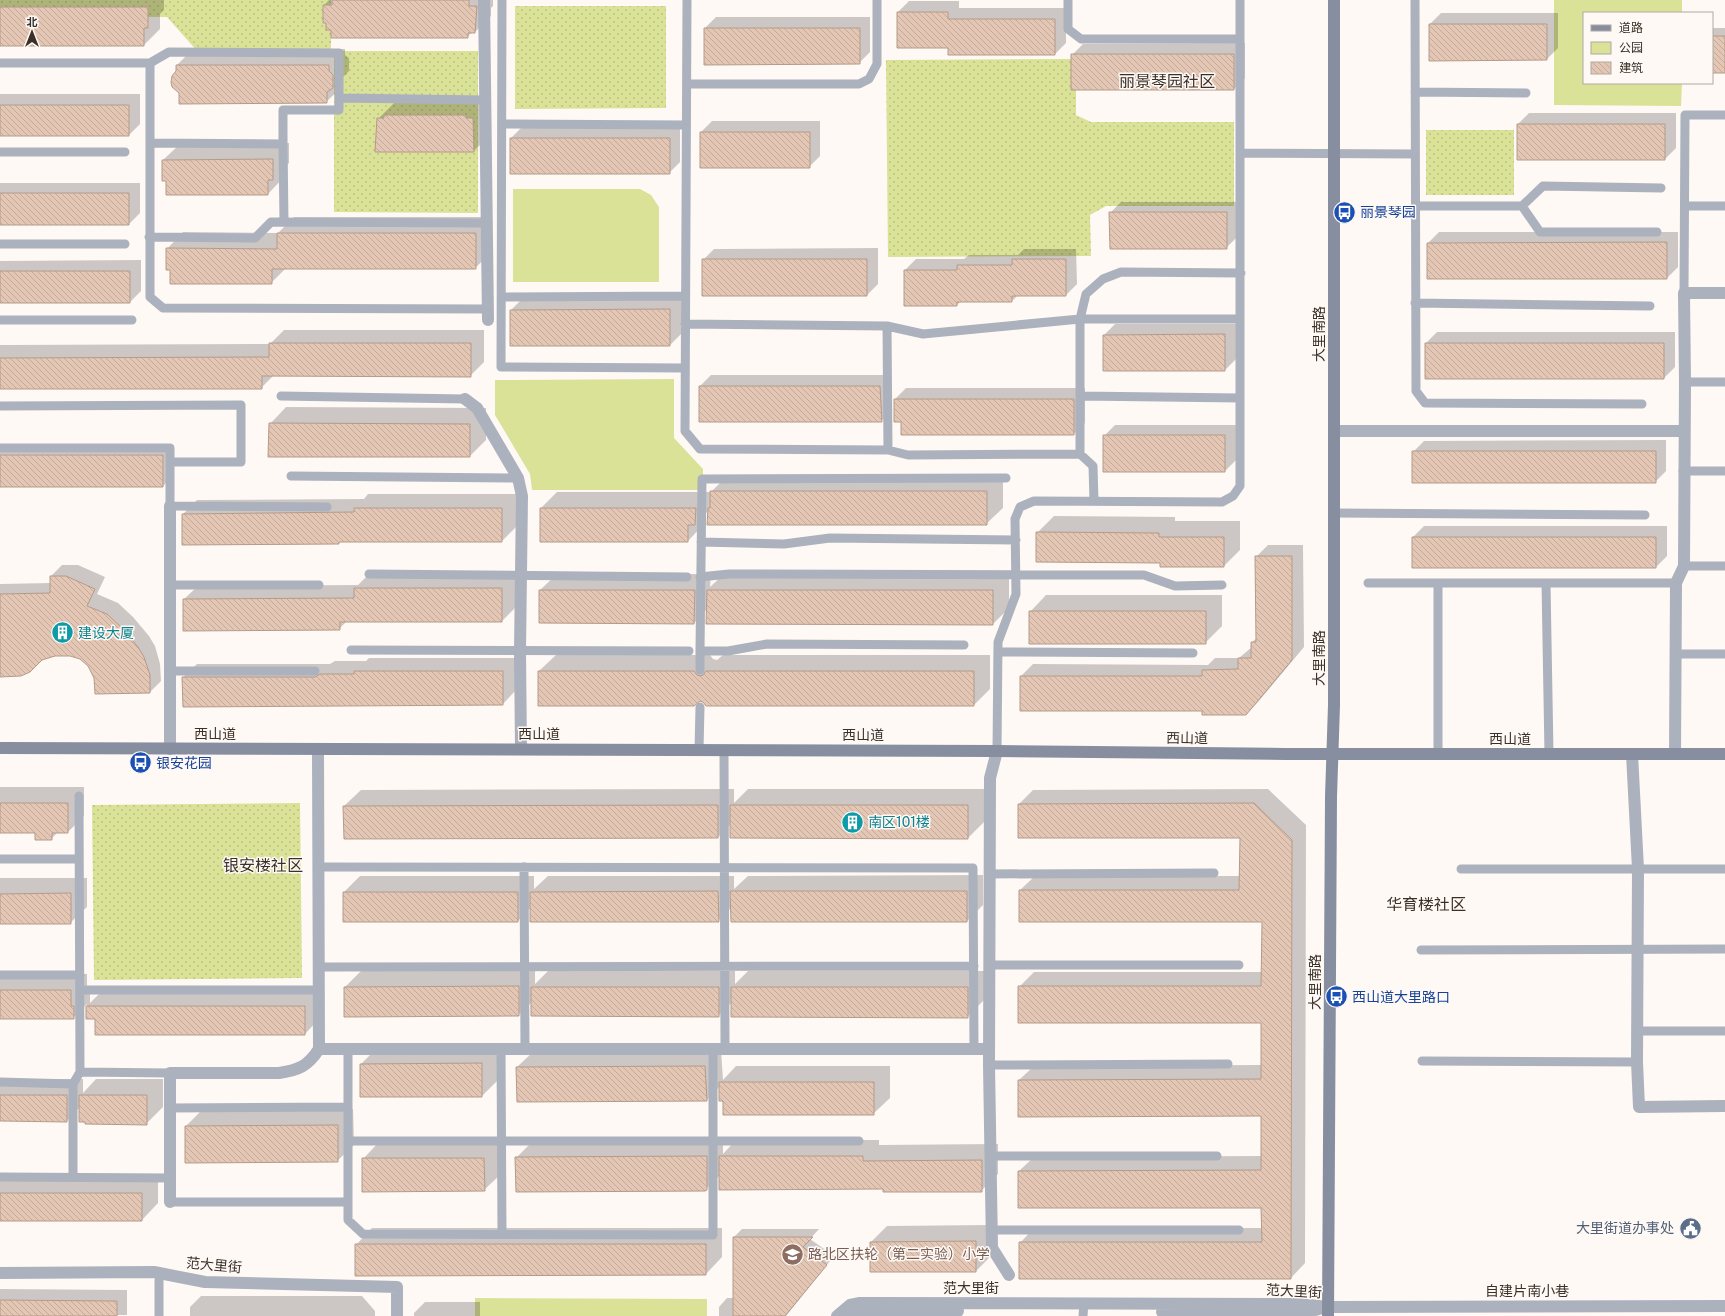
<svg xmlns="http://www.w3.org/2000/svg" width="1725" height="1316" viewBox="0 0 1725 1316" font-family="'Public Sans','Noto Sans SC',sans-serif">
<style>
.green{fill:#dae297}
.garden{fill:url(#garden-dots)}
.shadow{fill:#0003}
.building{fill:url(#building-back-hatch);stroke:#b69a89}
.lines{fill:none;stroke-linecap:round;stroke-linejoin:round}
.lane{stroke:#acb1be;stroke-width:9}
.street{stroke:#acb1be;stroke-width:12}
.secondary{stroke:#878ea0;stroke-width:12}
.labels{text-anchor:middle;stroke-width:3;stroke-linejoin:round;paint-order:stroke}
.transit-label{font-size:14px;fill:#164399;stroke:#fff9f5;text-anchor:start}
.street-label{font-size:14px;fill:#3a3028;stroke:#fff9f5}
.culture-label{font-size:14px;fill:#0d838f;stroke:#fff9f5;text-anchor:start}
.service-label{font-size:14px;fill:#4e5e75;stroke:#fff9f5;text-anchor:end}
.education-label{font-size:14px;fill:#785e54;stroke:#fff9f5;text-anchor:start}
.quarter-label{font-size:16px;fill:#3a3028;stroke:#fff9f5}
</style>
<defs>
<pattern id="garden-dots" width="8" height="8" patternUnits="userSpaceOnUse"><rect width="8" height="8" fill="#dae297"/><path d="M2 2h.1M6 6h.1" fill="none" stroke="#bcc282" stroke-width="1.8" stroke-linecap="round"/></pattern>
<pattern id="building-back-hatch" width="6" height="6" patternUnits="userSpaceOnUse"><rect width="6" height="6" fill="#e3c6b4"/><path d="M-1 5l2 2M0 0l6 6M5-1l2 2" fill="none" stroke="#c4aa9b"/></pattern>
</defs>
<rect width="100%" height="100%" fill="#fff9f5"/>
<path class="green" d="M1554 0H1682V13H1584V83H1682L1681 106 1554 105Z
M513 189H640L651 195 659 207V282H513Z
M674 379V438L703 469V490H532L530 474 495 415V380Z
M475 1298 707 1299V1316H475Z"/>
<path class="garden" d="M0 0H331V53L198 52 167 17 0 16Z
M515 6H666V108L515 109Z
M334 51H478V213L334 212Z
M1076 59V115L1091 122H1234V206H1106L1090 215 1091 256 888 257 886 60Z
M1426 130H1514V195H1426Z
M300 803 302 978 94 980 92 805Z"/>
<path class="shadow" d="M0 0H164V10L160 14V29L144 45H0Z
M329 0H493V6L491 8V16L475 32H472L467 37 332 29 324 5Z
M909 1H959V8H1066V43L1055 54H949V47L898 12Z
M1441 13H1558V48L1547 59 1430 60V24Z
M716 17H870V52L859 63 705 28Z
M1712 28H1725V72H1712Z
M1245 43V78L1234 89 1072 55 1083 44Z
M193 49H345V55L349 58V71L343 77V86L326 102 180 92 177 65Z
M0 94H140V124L129 135H0Z
M482 99 490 135 474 151 378 119 395 102Z
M1529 113H1676V148L1665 159H1518V124Z
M712 121H820V156L809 167 701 132Z
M522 127H680V162L669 173 511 138Z
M289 143V163L284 168V177L268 194H167V180L163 160 180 144Z
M0 183H140V213L129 224H0Z
M1121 202H1237V237L1226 248 1110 213Z
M294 217H492V252L475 268H286L271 283 171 269 167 249 183 232 278 233Z
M1439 232H1678V267L1667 278 1428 243Z
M878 248V284L867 295H703V260L714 249Z
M1024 249H1076L1077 284 1066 295H1018L1012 301H961L957 305 905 270 916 259H964L969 255H1018Z
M141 260V291L130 302H0V261Z
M522 299H681V334L670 345 511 310Z
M1115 324H1236V359L1225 370 1104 335Z
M284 330H484V362L470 376 274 375 261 388H0V345L270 344Z
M1437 332H1675V367L1664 378 1426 343Z
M711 375H890L892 410 881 421 700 386Z
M906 388H1085V423L1074 434 902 421 895 399Z
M286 407 486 408V440L470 456 270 424Z
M1115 425H1236V460L1225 471 1104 436Z
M1666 440V471L1655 482 1413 452 1424 441Z
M0 445H174V475L163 486H0Z
M728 475H1003V508L986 524 709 510 704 515V524L688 541H541V508L557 492H711Z
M368 494H516V527L502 541H341L338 543 183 514 197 500 364 499Z
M1054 516 1175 517V521H1240V550L1224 566 1161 562 1037 533Z
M1424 526H1667V556L1656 567 1413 537Z
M1268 545H1303L1304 647 1258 702 1246 714 1203 710 1021 676 1033 664 1208 665 1215 658H1239L1252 647V642L1257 638 1256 557Z
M62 565H78L105 577 97 594 118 603 133 617 149 636 155 646 160 664 161 681 150 692 95 678 89 666 80 658 70 655H55L0 676V584L51 583V576Z
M557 574H711L710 587 724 574H1009V608L993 624 707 609 694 623 540 590Z
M368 575H516V607L502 621H347L339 629 184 599 198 586 358 585Z
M1046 595H1222V626L1205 643 1030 612Z
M556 655H710L713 659 717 660 723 655H990V689L974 705 704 701 539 671Z
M369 658H516V690L503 704 183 677 197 664H330L335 661H366Z
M0 787H84V816L68 832H58L51 839 36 832H0Z
M734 789V803L748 789H984V822L968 838 731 824 718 837 344 806 361 790Z
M1268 789 1306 825 1305 1263 1291 1278H1020V1243L1034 1228H1263L1262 1206 1019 1171 1034 1157 1262 1156V1115L1019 1080 1034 1066 1262 1065V1022L1019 987 1034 972H1262L1263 921 1020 890 1035 876H1240L1241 837H1019V804L1033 790Z
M983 875V905L967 921 732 907 718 921 531 907 518 921 344 892 360 876H534V889L548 876H734V889L748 876Z
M0 878H87V907L70 923H0Z
M535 970V984L548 971H735V984L748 971H984V1000L967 1017 732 1002 718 1016 532 1002 518 1015 345 1016V987L361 971Z
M0 974H87V990H90V1003L103 990H321V1017L305 1034 87 1018V1004L73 1018H0Z
M498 1047V1080L482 1096 361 1064 377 1048Z
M721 1050 723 1080 736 1066H890V1098L873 1114 724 1100 720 1086 707 1100 517 1067 534 1051Z
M0 1079H83V1093L96 1079H163V1107L146 1124 80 1107 67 1121 0 1120Z
M353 1109 354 1145 337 1161 186 1126 202 1110Z
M736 1140H879V1145L998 1144V1174L981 1191 884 1188 720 1175 706 1189 516 1158 533 1141H723V1154Z
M379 1142H500L501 1174 484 1190 363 1159Z
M0 1177H158V1203L142 1220H0Z
M992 1225V1255L976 1271H871V1242L887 1226Z
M372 1228H722V1257L706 1274 356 1275V1245Z
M742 1229H819L810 1239 834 1256 786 1316H719V1307L727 1298H734V1237Z
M0 1289 127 1290V1315L0 1316Z
M201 1296H362L375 1311V1316H190V1307Z
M425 1302H480V1316H414V1313Z"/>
<path class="building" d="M332 0H469V6H477L475 33H468V38H331V30H326V23H323V5H332Z
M0 7H148V28H144V46H0Z
M897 12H948V19H1055V55H948V48H897Z
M1429 24H1547V60L1429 61Z
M704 28H860V64L704 65Z
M1712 36H1725V73H1712Z
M1071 54H1234V90H1071Z
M176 65H329V71L333 75V88L327 92V103L179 104V93L172 87 171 82 172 76 176 71Z
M0 105H129V136H0Z
M384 115H466V118H473L474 152H375L377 118H384Z
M1517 124H1665V160H1517Z
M700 132H810V168H700Z
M510 138H670V174H510Z
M273 159V180H268V195H166V181H162V160Z
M0 193H129V225H0Z
M1109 212H1227V249H1110Z
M277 233H476V269H272V284H170V270H166V248L277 249Z
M1667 242V279H1427V243Z
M702 259H867V296H702Z
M1012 259H1066V296H1012V302H957V306H904V270H957V265H1012Z
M0 271H130V303H0Z
M670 309V346H510V310Z
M1225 334V371H1103V335Z
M269 343H471V377L262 376V389H0V358L269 357Z
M1425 343H1664V379H1425Z
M699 386H880L882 422H699Z
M894 399H1074V435H901V422H894Z
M269 423 470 424V457H268Z
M1103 435H1225V472H1103Z
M1412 451H1656V483H1412Z
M0 455H163V487H0Z
M710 491H987V525H707L708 508H710Z
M354 508H502V542H339V544L182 545V514L354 512Z
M540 508H696L695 525H688V542H540Z
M1036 532 1159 533V537H1224V567H1160V563L1036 562Z
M1412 537H1656V568H1412Z
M1255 556H1292V660L1246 715H1202V711H1020V676H1202V670L1238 669V658H1251V642H1256Z
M50 576H66L95 589 87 606 107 614 122 628 138 647 144 657 150 675V693L95 694 94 678 88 666 80 659 70 656H55L42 660 30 672 21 676 0 677V594L50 593Z
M354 588H502V622H340V630L183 631V599L354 598Z
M539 590H695L694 624 539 623Z
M707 590H993V625L708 624H706Z
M1029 611H1206V644H1029Z
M354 671H503V705L183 707 182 677H315L320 674H354Z
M538 671H694L697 675 700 676 703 675 706 671H974V706H706L703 702 700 701 694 706H538Z
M0 803H68V833H52V840H35V833H0Z
M1254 803 1292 840 1291 1279H1019V1242H1262L1261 1208H1018V1171L1261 1170V1116L1018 1117V1080L1261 1079V1023H1018V986H1261L1262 922H1019V890H1239L1240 838H1018V804Z
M716 805H718V838L344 839 343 806Z
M730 805H968V839L730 838Z
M718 891 719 922H530V892Z
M730 891H967V922H731Z
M343 892H518V922H343Z
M71 893V924H0V894Z
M519 986V1016L344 1017V987Z
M531 987H719V1017L531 1016Z
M731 987H968V1018L736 1017H731Z
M0 990H71V1006H74V1019H0Z
M86 1006H305V1035H95V1019H86Z
M482 1063V1097H360V1064Z
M705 1066 707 1101 517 1102 516 1067Z
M719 1082H874V1115H723V1101H719Z
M0 1095H67V1122L0 1121Z
M79 1095H147V1125L85 1124V1122H79Z
M338 1125V1162L185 1163V1126Z
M707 1156V1190L705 1191 516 1192 515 1157Z
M719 1156H863V1161L982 1160V1192H883V1189L719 1190Z
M362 1158H484L485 1191 362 1192Z
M0 1193H142V1221H0Z
M733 1237H813L803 1247 827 1265 785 1316H733Z
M976 1241V1272H870V1242Z
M355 1244H706V1275L355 1276Z
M0 1300 117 1301V1316H0Z"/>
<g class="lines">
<path class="lane" d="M502 0 501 367 685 368
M687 0 685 431 700 449 888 450 908 455 1080 454 1093 466 1094 501
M1068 0V29L1081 39H1240
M1415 0 1416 391 1425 403 1642 404
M0 63H150V297L163 308 488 309
M150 63 169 52 339 53V98L486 100
M687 84H859L869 79 877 64V0
M1415 92 1526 93
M502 124 686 125
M150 143 283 144V110H339V98
M283 144 284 222
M0 152H125
M1240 153 1415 154
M1415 206H1522
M1685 206H1725
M1657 232H1540L1522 206 1543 186 1661 188
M149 237 255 238 271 222 487 223
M0 244H125
M1684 293 1685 115H1725
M502 297 685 296
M1415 303 1650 306
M0 320H132
M685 324 887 326 923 334 1080 319 1086 294 1103 279 1121 272 1241 273
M887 326 888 450
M1685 382H1725
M281 396 465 399
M1080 396 1240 398
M0 406 241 405V462H170
M0 448H170V506L327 507
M1080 454V319H1240
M1683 471H1725
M291 476 518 478
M1333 513 1645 515
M701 542 784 544 830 538 1016 540
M1684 566H1725
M369 574 687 577
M700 577 729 574 1144 575 1175 586 1222 585
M1368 583H1676
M1438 583V754
M1546 583 1549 754
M170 585H319
M351 650 689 651
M700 651 702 479 1006 478
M998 652 1193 653
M1676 654H1725
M700 670V651H728L767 644 964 645
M170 671H315
M699 750 700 707
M724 750 725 1049
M997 751 998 642 1016 594 1015 519 1020 507 1034 501 1222 502 1233 496 1240 486V0
M79 796 80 1072 170 1073
M0 859H79
M319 867 973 868 974 1049
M524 867 525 1049
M1461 869H1725
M989 874 1214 873
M1421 950 1725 949
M989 965H1239
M319 967 974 966
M0 975H80
M80 990H319
M1638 1031H1725
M348 1049V1220L363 1234 713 1235V1049
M501 1049 502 1234
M1422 1061 1637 1062
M989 1065 1228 1064
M0 1082 73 1084
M170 1108 348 1107
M348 1141H859
M990 1156H1217
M0 1177 170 1178
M73 1177V1084L80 1072
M170 1202H348
M991 1230H1239
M159 1280V1316
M1083 1316 1084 1303"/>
<path class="street" d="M484 0 488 320
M465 399 477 408 518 478 522 496 520 651 521 749
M1334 431H1684
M170 506V749
M997 751 990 778 989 1065 992 1248 1009 1275
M1632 754 1638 869 1637 1062 1639 1107 1725 1106
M1675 754 1676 583 1684 566 1685 382 1684 293H1725
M319 1049H989
M170 1202V1073H279C299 1070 308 1066 319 1049L318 749
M0 1273 154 1272 205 1282 397 1287V1316
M1162 1312 1301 1314 1319 1309
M837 1316 850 1305 860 1303 1300 1304 1328 1307 1725 1306
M852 1316 856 1313 867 1312 958 1311"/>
<path class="secondary" d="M0 748 997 751 1285 754H1725
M1328 1316 1331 797 1334 705V0"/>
</g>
<defs>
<symbol id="bus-disc" viewBox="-11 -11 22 22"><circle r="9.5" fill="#1a4fb4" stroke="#fff9f5"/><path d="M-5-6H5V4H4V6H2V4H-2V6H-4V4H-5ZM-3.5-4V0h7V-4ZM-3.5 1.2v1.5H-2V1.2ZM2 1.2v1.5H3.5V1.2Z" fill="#fff"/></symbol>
<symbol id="building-disc" viewBox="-11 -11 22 22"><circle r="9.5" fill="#0f9aa8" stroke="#fff9f5"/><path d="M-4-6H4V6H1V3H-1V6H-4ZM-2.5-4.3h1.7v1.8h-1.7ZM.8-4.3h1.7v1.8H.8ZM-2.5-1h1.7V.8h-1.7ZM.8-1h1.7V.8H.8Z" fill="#fff"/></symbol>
<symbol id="civic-disc" viewBox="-11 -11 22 22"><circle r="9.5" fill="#5c6f8a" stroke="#fff9f5"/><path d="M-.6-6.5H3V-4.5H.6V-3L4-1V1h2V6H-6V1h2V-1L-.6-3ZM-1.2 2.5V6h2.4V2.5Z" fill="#fff"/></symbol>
<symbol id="school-disc" viewBox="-11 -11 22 22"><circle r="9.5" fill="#8d6e63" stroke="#fff9f5"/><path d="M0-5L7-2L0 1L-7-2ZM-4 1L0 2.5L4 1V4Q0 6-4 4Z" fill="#fff"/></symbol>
</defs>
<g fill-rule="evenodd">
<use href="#bus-disc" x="1332" y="200" width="25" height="25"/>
<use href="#building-disc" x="50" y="620" width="25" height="25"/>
<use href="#bus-disc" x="128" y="750" width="25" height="25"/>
<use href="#building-disc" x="840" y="810" width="25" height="25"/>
<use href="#bus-disc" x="1324" y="984" width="25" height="25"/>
<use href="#civic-disc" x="1678" y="1216" width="25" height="25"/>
<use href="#school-disc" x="780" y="1242" width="25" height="25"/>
</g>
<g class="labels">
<g class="transit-label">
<text x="1360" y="217">丽景琴园</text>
<text x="156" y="768">银安花园</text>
<text x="1352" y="1002">西山道大里路口</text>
</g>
<g class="street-label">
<text transform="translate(1319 334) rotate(-90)" y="5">大里南路</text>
<text transform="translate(1319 658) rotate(-90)" y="5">大里南路</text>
<text x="215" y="739">西山道</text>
<text x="539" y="739">西山道</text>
<text x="863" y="740">西山道</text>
<text transform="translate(1187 738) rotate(1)" y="5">西山道</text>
<text x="1510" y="744">西山道</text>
<text transform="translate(1315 982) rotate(-90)" y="5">大里南路</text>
<text transform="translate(214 1265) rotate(5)" y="5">范大里街</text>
<text x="971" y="1293">范大里街</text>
<text transform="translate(1294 1291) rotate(3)" y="5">范大里街</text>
<text x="1527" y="1296">自建片南小巷</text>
</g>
<g class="culture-label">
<text x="78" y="638">建设大厦</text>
<text x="868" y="827">南区101楼</text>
</g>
<g class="service-label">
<text x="1674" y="1233">大里街道办事处</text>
</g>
<g class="education-label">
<text x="808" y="1259">路北区扶轮（第二实验）小学</text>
</g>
<g class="quarter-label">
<text x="1167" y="87">丽景琴园社区</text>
<text x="263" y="871">银安楼社区</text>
<text x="1426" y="910">华育楼社区</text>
</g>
</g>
<rect x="1583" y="12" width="130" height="72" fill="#fff9f5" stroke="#b0a9a3"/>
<rect x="1591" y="25" width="20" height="6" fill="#878ea0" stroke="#b0a9a3"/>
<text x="1619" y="32" font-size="12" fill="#3a3028">道路</text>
<rect x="1591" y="42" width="20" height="12" fill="#dae297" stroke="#b0a9a3"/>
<text x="1619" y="52" font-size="12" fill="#3a3028">公园</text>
<rect x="1591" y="62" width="20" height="12" fill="url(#building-back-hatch)" stroke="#b0a9a3"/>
<text x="1619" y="72" font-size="12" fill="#3a3028">建筑</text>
<g transform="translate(32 32)" stroke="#fff9f5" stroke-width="3" paint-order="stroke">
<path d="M0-3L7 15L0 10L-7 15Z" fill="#3a3028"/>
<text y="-6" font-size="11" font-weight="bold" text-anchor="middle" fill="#3a3028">北</text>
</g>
</svg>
